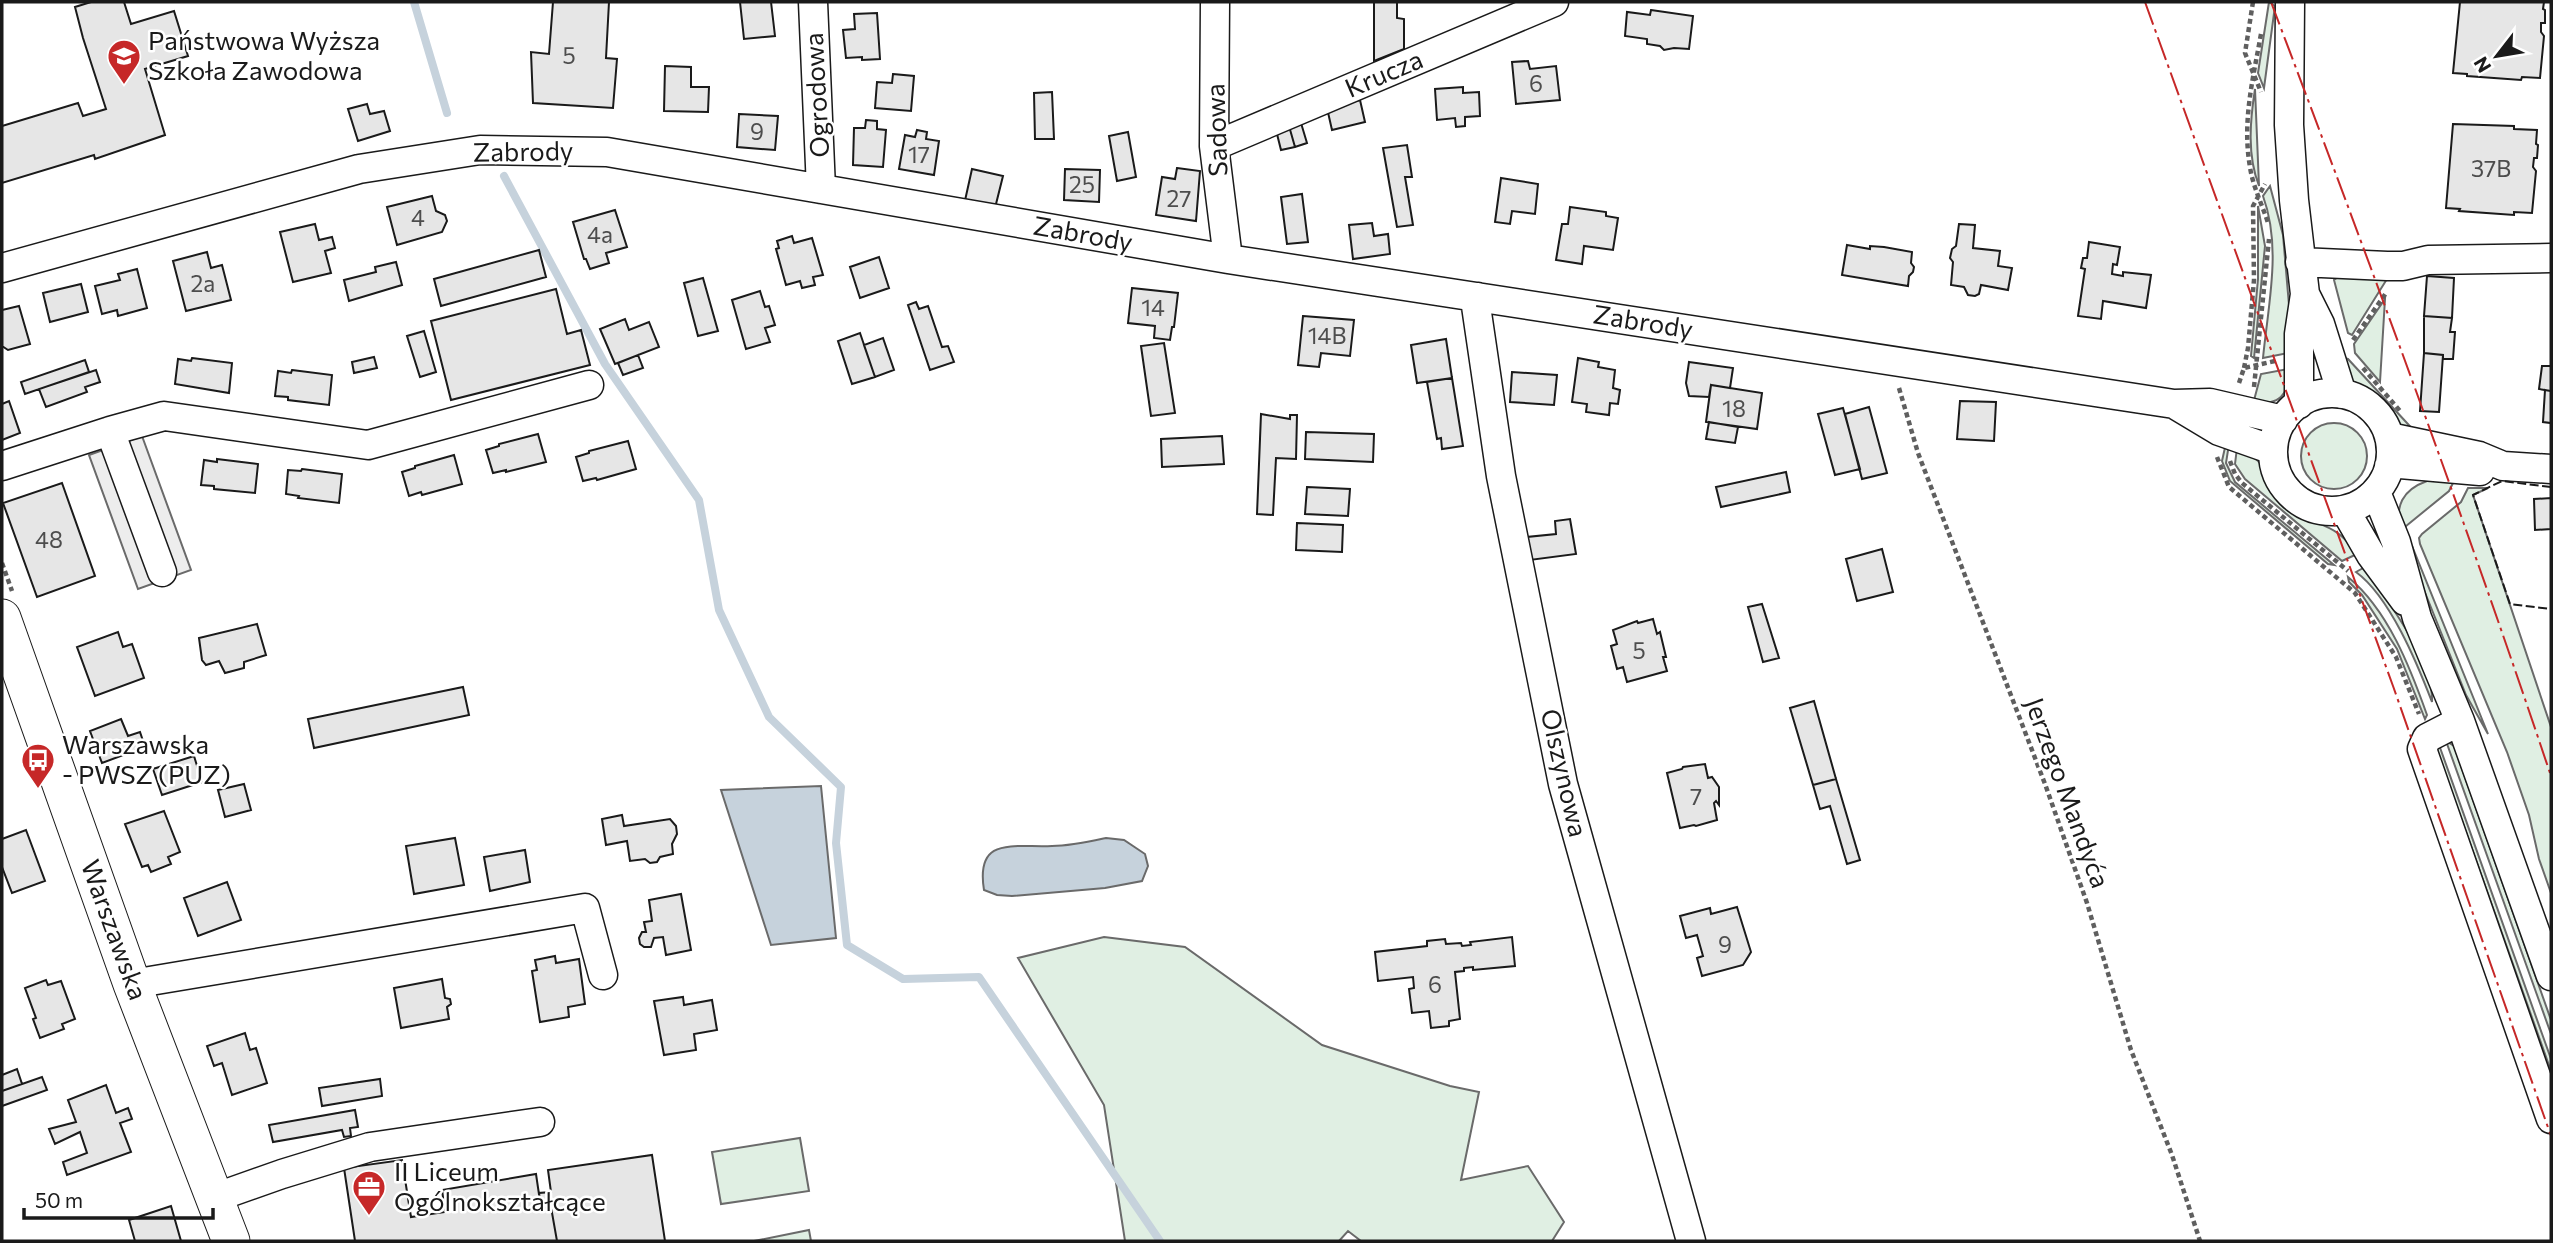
<svg xmlns="http://www.w3.org/2000/svg" width="2553" height="1243" viewBox="0 0 2553 1243" font-family="Commissioner,sans-serif">
<style>
.green{fill:#e0efe3;stroke:#6a6a6a;stroke-width:2}
.parking{fill:#ededed;stroke:#6a6a6a;stroke-width:2}
.water{fill:#c6d2dc;stroke:#6a6a6a;stroke-width:2}
.lines{fill:none;stroke-linecap:round;stroke-linejoin:round}
.stream{stroke:#c6d2dc;stroke-width:8}
.building{fill:#e6e6e6;stroke:#1a1a1a;stroke-width:2}
.minor-casing{stroke:#1a1a1a;stroke-width:31}
.major-casing{stroke:#1a1a1a;stroke-width:39}
.path{stroke:#5f5f5f;stroke-width:4.5;stroke-dasharray:5 3.5;stroke-linecap:butt}
.minor{stroke:#fff;stroke-width:28}
.major{stroke:#fff;stroke-width:37}
.fence{stroke:#1a1a1a;stroke-width:2;stroke-dasharray:9 3.5;stroke-linecap:butt}
.power{stroke:#c62828;stroke-width:2;stroke-dasharray:24 5 3.5 5;stroke-linecap:butt}
.labels{text-anchor:middle;stroke-width:5;stroke-linejoin:round;paint-order:stroke}
.number-label{font-size:23px;fill:#4d4d4d}
.poi-label{font-size:26px;fill:#1a1a1a;stroke:#fff;text-anchor:start}
.street-label{font-size:26px;fill:#1a1a1a;stroke:#fff}
</style>
<rect width="100%" height="100%" fill="#fff"/>
<path class="green" d="M2269 2 2275 6 2264 88 2258 73Z
M2255 89 2259 186C2247 155 2250 121 2255 89Z
M2270 186 2283 235 2293 352 2263 358C2268 305 2282 248 2263 196Z
M2258 206 2265 246 2254 358 2251 356 2258 279Z
M2338 277 2387 279 2352 335 2348 333 2334 280Z
M2385 299 2380 382 2355 353 2354 344Z
M2344 358 2348 359 2418 435 2400 429 2380 404 2354 385 2349 379Z
M2294 368C2285 395 2284 404 2253 404L2261 374Z
M2301 456a33 33 0 1 1 66 0a33 33 0 1 1-66 0Z
M2226 443 2229 444 2226 463 2235 482 2334 565 2328 564 2230 481 2222 461Z
M2237 448C2244 452 2254 456 2260 463 2271 475 2273 493 2286 505 2313 529 2333 518 2357 554L2342 561 2245 479 2235 464Z
M2427 481H2454L2449 491 2400 531C2395 506 2402 490 2427 481Z
M2468 488H2488L2473 495 2551 727V893L2539 859 2529 815 2507 752 2420 544 2419 538 2422 534 2461 502Z
M2410 545 2412 546 2488 734 2466 695 2418 575Z
M2365 567C2387 601 2434 661 2432 702 2417 663 2390 597 2356 572Z
M2348 577C2388 610 2410 667 2427 715L2425 719 2397 649 2362 595 2349 582Z
M2446 741 2454 746 2551 1020V1034Z
M2438 742 2551 1059V1071L2435 745Z
M1104 937 1185 947 1322 1045 1450 1086 1479 1092 1461 1180 1528 1166 1564 1222 1552 1241H1361L1348 1231 1339 1241H1125L1104 1105 1018 958Z
M800 1138 809 1191 721 1204 712 1152Z
M809 1230 811 1241H754Z"/>
<path class="parking" d="M142 436 191 570 138 589 89 455Z"/>
<path class="water" d="M821 786 836 938 771 945 721 790Z
M1106 838 1124 840 1145 854 1148 866 1142 881 1105 888 1012 896 997 895 984 890C975 835 1015 848 1052 846 1071 846 1088 842 1106 838Z"/>
<g class="lines">
<path class="stream" d="M414 2 447 113
M504 176 605 364 699 500 719 610 769 717 841 787 836 843 847 945 903 979 979 977 1160 1241"/>
</g>
<path class="building" d="M91 2H124L131 24 174 11 188 56 145 69 165 135 95 159 94 155 2 183V126L78 103 83 116 106 109 83 38 75 7Z
M553 2H609L606 58 617 59 613 108 533 103 531 52 549 54Z
M740 2H771L775 36 744 39Z
M1374 2H1397V18L1404 19V49L1374 61Z
M2460 2H2544L2543 9 2545 10V23H2541V32L2544 36 2540 78 2522 77 2521 80 2467 76V74L2453 73Z
M1651 10 1693 16 1689 49 1674 48 1664 50 1660 46 1647 44V39L1625 36 1627 12 1650 15Z
M877 13 880 59 862 60V57L846 58 843 30 855 29 854 14Z
M1528 61 1530 69 1556 66 1560 100 1516 104 1512 62Z
M665 66 691 67V87H709L708 112 664 111Z
M893 74 914 76 911 111 875 108 877 82 892 83Z
M1463 87V93L1479 92 1480 116 1465 117V126L1456 127 1455 118 1437 120 1435 89Z
M1052 92 1054 139H1035L1034 93Z
M1360 100 1365 122 1332 130 1327 108Z
M367 104 370 114 384 111 390 131 358 141 348 109Z
M739 114 778 116 775 150 737 147Z
M866 120 877 121V129L886 130 883 167 853 165 854 128H865Z
M1301 123 1307 143 1295 147 1289 126Z
M2453 124 2514 126V129L2537 130 2536 144 2538 145 2537 158H2534L2533 167 2536 171 2532 213 2514 212V215L2459 211 2460 209 2446 208Z
M1289 126 1295 147 1281 150 1276 130Z
M917 130 927 132 926 139 939 141 934 175 899 169 905 135 915 137Z
M1128 132 1136 177 1117 181 1109 136Z
M1407 145 1412 177H1405L1413 225 1397 227 1383 148Z
M1177 168 1200 171 1196 221 1156 215 1162 177 1175 179Z
M972 169 1003 176 994 212 964 205Z
M1065 169 1100 170 1099 202 1064 200Z
M1501 178 1538 184 1535 214 1512 211 1510 224 1495 222Z
M1302 194 1308 242 1287 244 1281 197Z
M432 196 436 211 445 215 447 221 442 232 397 245 387 207Z
M1570 207 1606 212V216L1618 218 1613 250 1584 246 1582 264 1556 260 1562 224H1568Z
M615 210 627 247 606 253 609 263 590 269 586 259H584L573 222Z
M1372 223 1374 236 1388 234 1390 254 1353 259 1349 225Z
M315 224 319 240 332 237 335 248 325 251 331 273 293 282 280 232Z
M1959 224 1975 225 1973 248 2000 251 1998 266 2012 268 2008 290 1981 285 1979 294 1975 296 1968 295 1964 287 1951 285 1953 262 1950 258 1952 249 1956 246Z
M792 236 794 243 812 238 823 275 813 277 815 285 802 288 800 281 786 285 776 249 779 248 777 241Z
M2089 242 2120 247 2117 265 2113 264 2112 274 2123 276V272L2151 275 2146 308 2103 301 2101 319 2078 316 2085 269 2081 268 2083 258H2087Z
M1847 245 1870 249V246L1884 247 1912 252 1911 263 1914 267 1913 272 1909 276 1908 286 1842 275Z
M539 250 546 277 441 306 434 279Z
M207 252 211 268 222 265 231 300 186 311 173 261Z
M879 257 889 288 860 298 850 267Z
M396 262 402 285 349 301 344 280 376 272 375 267Z
M137 269 147 308 118 316 117 310 102 314 95 286 120 280 118 274Z
M2427 276 2454 278 2452 318 2424 316Z
M703 278 718 331 698 336 684 283Z
M81 284 88 312 50 322 43 293Z
M1132 288 1178 293 1174 327H1172L1170 340 1154 338 1155 326 1128 323Z
M556 289 567 334 581 330 590 365 451 400 431 321Z
M760 291 765 307 769 306 775 325 765 328 770 342 746 349 732 300Z
M916 302 919 309 928 306 942 347 948 346 954 362 930 370 908 305Z
M19 306 30 344 8 350 2 346V310Z
M1303 316 1354 320 1350 356 1321 353 1319 367 1298 365Z
M2424 316 2452 318 2450 332H2455L2453 359H2443V355L2424 353Z
M625 319 629 330 649 322 659 347 615 364 600 329Z
M424 331 436 372 420 377 407 336Z
M860 333 875 377 852 384 838 341Z
M883 338 894 370 875 377 864 345Z
M1446 339 1452 378 1417 383 1411 345Z
M1164 343 1175 413 1151 416 1141 346Z
M2424 353 2443 355 2439 412 2420 411Z
M638 355 643 368 623 375 618 363Z
M374 357 377 368 354 373 352 362Z
M192 358 232 363 229 393 175 384 178 359 191 361Z
M1578 358 1599 362 1598 367 1615 370 1613 388 1620 390 1618 404 1610 403 1609 415 1586 412 1587 404 1572 402Z
M85 360 89 372 25 394 21 382Z
M1689 362 1733 368 1730 388 1711 385 1709 397 1689 396 1686 383Z
M2542 366H2551V391L2539 389Z
M96 370 100 382 85 387 87 392 46 407 39 389Z
M292 370 332 375 329 405 288 400V397L275 396 278 371 291 373Z
M1512 372 1557 375 1554 405 1510 402Z
M1452 378 1463 446 1442 449 1441 438 1437 439 1427 382Z
M1711 385 1762 393 1757 429 1706 422Z
M2545 390 2551 391V423L2543 422Z
M9 401 20 433 2 440V404Z
M1960 401 1996 402 1994 441 1957 439Z
M1869 407 1887 473 1862 479 1845 414Z
M1843 408 1860 469 1835 475 1818 414Z
M1261 414 1290 419V415H1297L1296 459 1276 458 1273 515 1257 514Z
M1709 422 1738 427 1735 443 1706 439Z
M1306 432 1374 434 1373 462 1305 459Z
M538 434 546 462 506 472V470L493 473 486 450 499 446V444Z
M1222 436 1224 464 1162 467 1161 439Z
M628 441 636 469 597 480 596 478 583 481 576 457 589 453V451Z
M454 455 462 484 422 495 421 492 409 496 402 472 415 468V466Z
M217 459 258 464 255 493 214 489V486L201 485 204 460 217 462Z
M302 469 342 474 339 503 298 498 299 496 286 494 288 470 301 471Z
M1786 472 1790 492 1721 507 1716 487Z
M62 483 95 576 37 597 3 503Z
M1307 487 1350 489 1348 516 1305 514Z
M2551 498V529L2535 530 2534 499Z
M1570 519 1576 554 1530 560 1527 537 1556 534 1555 521Z
M1297 523 1343 525 1342 552 1296 550Z
M1882 549 1893 592 1857 601 1846 559Z
M1762 604 1779 658 1763 662 1748 607Z
M1653 619 1657 634 1660 632 1666 657H1663L1667 671 1627 682 1623 667 1617 669 1611 646 1617 644 1613 630 1637 621 1638 623Z
M257 624 266 655 244 662V668L225 673 219 661 206 665 202 660 199 638Z
M118 632 123 647 132 644 144 678 95 696 77 647Z
M463 687 469 715 314 748 308 719Z
M1814 701 1836 779 1813 785 1790 708Z
M121 719 128 736 140 732 145 747 102 763 90 731Z
M194 756 202 782 162 795 153 769Z
M1705 764 1708 778 1712 777 1719 787V805L1716 801 1714 803 1717 820 1696 826 1694 825 1680 828 1667 773 1682 769 1683 767Z
M1836 779 1860 860 1847 864 1830 806 1820 809 1813 785Z
M244 784 251 810 225 817 218 790Z
M164 811 180 852 168 857 171 864 151 872 148 865 142 867 125 824Z
M622 815 624 826 670 819 676 826 677 834 672 844 673 854 660 857 657 862 650 863 645 859 630 861 627 841 606 845 602 819Z
M26 830 45 881 12 893 2 867V839Z
M455 838 464 885 414 894 406 846Z
M525 850 530 882 490 891 484 857Z
M227 882 241 920 198 936 184 898Z
M681 894 691 950 666 955 663 937 654 938 651 947H644L640 944 639 938 642 932H646L644 922 652 921 649 900Z
M1737 907 1751 952 1743 965 1702 976 1697 958 1703 956 1697 935 1686 938 1680 916 1710 908 1711 914Z
M1512 937 1515 966 1473 970V967L1464 968V971L1455 972 1460 1019 1449 1021V1026L1431 1028 1429 1011 1412 1013 1409 989 1414 988 1413 977 1378 981 1375 952 1427 946V941L1445 939 1446 944 1461 943 1462 946 1471 945 1470 942Z
M555 956 556 963 579 959 585 1004 568 1007 569 1017 540 1022 532 971 537 970 535 960Z
M442 979 445 998 450 999 451 1004 447 1007 449 1019 401 1028 394 988Z
M46 980 48 985 61 981 75 1019 62 1024 64 1029 40 1038 33 1019 36 1018 25 988Z
M683 997 684 1005 712 1000 717 1030 694 1034 696 1050 664 1055 654 1001Z
M245 1033 250 1050 256 1048 267 1083 232 1095 222 1063 214 1066 207 1046Z
M17 1069 22 1084 2 1091V1075Z
M42 1077 47 1090 2 1106V1091Z
M380 1079 382 1096 322 1106 319 1088Z
M106 1085 116 1113 128 1108 132 1119 120 1123 131 1152 67 1175 63 1162 87 1153 80 1132 55 1144 49 1129 76 1122 68 1100Z
M355 1110 358 1127 350 1128 351 1136 344 1137 342 1130 273 1142 269 1125Z
M652 1155 665 1241H557L551 1207 541 1208 539 1193 551 1192 548 1170Z
M402 1160 411 1217 445 1212 442 1190 536 1174 541 1208 551 1207 557 1241H355L344 1168Z
M171 1206 181 1241H135L129 1220Z"/>
<g class="lines">
<defs>
<path id="minor" d="M813 2 821 189
M1215 2 1214 146 1228 259
M2290 2 2289 125 2294 200 2305 294 2299 334V404
M1214 146 1554 2
M2300 262 2387 266H2403L2428 260 2551 258
M2 268 359 169 480 150 607 152 1228 259 2174 404 2210 403 2283 420
M2305 294 2320 324 2342 394
M1477 297 1476 306 1501 476 1563 784 1691 1241
M2273 452a59 59 0 1 1 118 0a59 59 0 1 1-118 0Z
M2174 404 2219 431 2273 450
M110 431 162 572
M2389 437 2479 456 2503 466 2551 469
M2 466 110 431 164 416 368 445 589 385
M2389 466 2400 464 2480 471
M2376 492 2396 542 2417 618 2460 721 2551 976
M2345 510 2371 555 2405 601
M2460 721 2427 738 2422 749 2551 1119
M132 984 585 908 603 975
M214 1198 282 1174 370 1147 540 1122"/>
<path id="major" d="M2 618 132 984 231 1241"/>
</defs>
<use href="#minor" class="minor-casing"/>
<use href="#major" class="major-casing"/>
<path class="path" d="M2253 2 2245 53 2261 92
M2261 34C2253 79 2242 121 2250 167 2253 187 2262 204 2268 223
M2353 340 2386 293
M2244 368 2248 348 2254 280 2253 206 2265 184
M2363 368 2401 412
M2239 383 2244 368 2275 361
M2254 387 2269 239
M1899 388 1918 453 2045 784 2087 903 2131 1050 2172 1155 2200 1241
M2217 457 2229 487 2355 593 2396 657 2419 714
M2230 461 2235 474 2242 483 2348 571
M2 563 12 591"/>
<use href="#minor" class="minor"/>
<use href="#major" class="major"/>
<path class="fence" d="M2551 487 2502 481 2473 495 2510 604 2551 609"/>
<path class="power" d="M2145 2 2393 686 2551 1136
M2271 2C2368 258 2464 516 2551 776"/>
</g>
<defs>
<symbol id="university-pin" viewBox="-11 -11 22 30"><path d="M0 17L-7.5 6A9.5 9.5 0 1 1 7.5 6Z" fill="#c62828" stroke="#fff"/><path d="M0-5L7-2L0 1L-7-2ZM-4 1L0 2.5L4 1V4Q0 6-4 4Z" fill="#fff"/></symbol>
<symbol id="bus-pin" viewBox="-11 -11 22 30"><path d="M0 17L-7.5 6A9.5 9.5 0 1 1 7.5 6Z" fill="#c62828" stroke="#fff"/><path d="M-5-6H5V4H4V6H2V4H-2V6H-4V4H-5ZM-3.5-4V0h7V-4ZM-3.5 1.2v1.5H-2V1.2ZM2 1.2v1.5H3.5V1.2Z" fill="#fff"/></symbol>
<symbol id="office-pin" viewBox="-11 -11 22 30"><path d="M0 17L-7.5 6A9.5 9.5 0 1 1 7.5 6Z" fill="#c62828" stroke="#fff"/><path d="M-6-3h4V-5.5h4V-3h4V5H-6ZM-1-4.5V-3h2v-1.5ZM-6 0V1H6V0Z" fill="#fff"/></symbol>
</defs>
<g fill-rule="evenodd">
<use href="#university-pin" x="105" y="37" width="38" height="52"/>
<use href="#bus-pin" x="19" y="741" width="38" height="52"/>
<use href="#office-pin" x="350" y="1168" width="38" height="52"/>
</g>
<g class="labels">
<g class="number-label">
<text x="569" y="64">5</text>
<text x="1536" y="92">6</text>
<text x="757" y="140">9</text>
<text x="919" y="163">17</text>
<text x="2491" y="177">37B</text>
<text x="1082" y="193">25</text>
<text x="1179" y="207">27</text>
<text x="418" y="226">4</text>
<text x="600" y="243">4a</text>
<text x="203" y="292">2a</text>
<text x="1153" y="316">14</text>
<text x="1327" y="344">14B</text>
<text x="1734" y="417">18</text>
<text x="49" y="548">48</text>
<text x="1639" y="659">5</text>
<text x="1696" y="805">7</text>
<text x="1725" y="953">9</text>
<text x="1435" y="993">6</text>
</g>
<g class="poi-label">
<text x="148" y="50">Państwowa Wyższa<tspan x="148" dy="30">Szkoła Zawodowa</tspan></text>
<text x="62" y="754">Warszawska<tspan x="62" dy="30">- PWSZ (PUZ)</tspan></text>
<text x="394" y="1181">II Liceum<tspan x="394" dy="30">Ogólnokształcące</tspan></text>
</g>
<g class="street-label">
<text transform="translate(1384 74) rotate(-23)" y="9">Krucza</text>
<text transform="translate(817 95) rotate(-93)" y="9">Ogrodowa</text>
<text transform="translate(1217 130) rotate(-92)" y="9">Sadowa</text>
<text transform="translate(523 152) rotate(-1)" y="9">Zabrody</text>
<text transform="translate(1083 234) rotate(10)" y="9">Zabrody</text>
<text transform="translate(1643 322) rotate(9)" y="9">Zabrody</text>
<text transform="translate(1564 773) rotate(77)" y="9">Olszynowa</text>
<text transform="translate(2067 793) rotate(70)" y="9">Jerzego Mandyća</text>
<text transform="translate(114 930) rotate(70)" y="9">Warszawska</text>
</g>
</g>
<rect width="2553" height="1243" fill="none" stroke="#1a1a1a" stroke-width="7"/>
<g transform="translate(2497 56) rotate(239)" stroke="#ffffff" stroke-width="5" paint-order="stroke">
<path d="M0-5L12 26L0 18L-12 26Z" fill="#1a1a1a"/>
<text y="-10" font-size="19" font-weight="bold" text-anchor="middle" fill="#1a1a1a">N</text>
</g>
<path d="M24 1208v10h189v-10" fill="none" stroke="#1a1a1a" stroke-width="3.5"/>
<text x="35" y="1208" font-size="21" fill="#1a1a1a" stroke="#ffffff" stroke-width="5" paint-order="stroke">50 m</text>
</svg>
